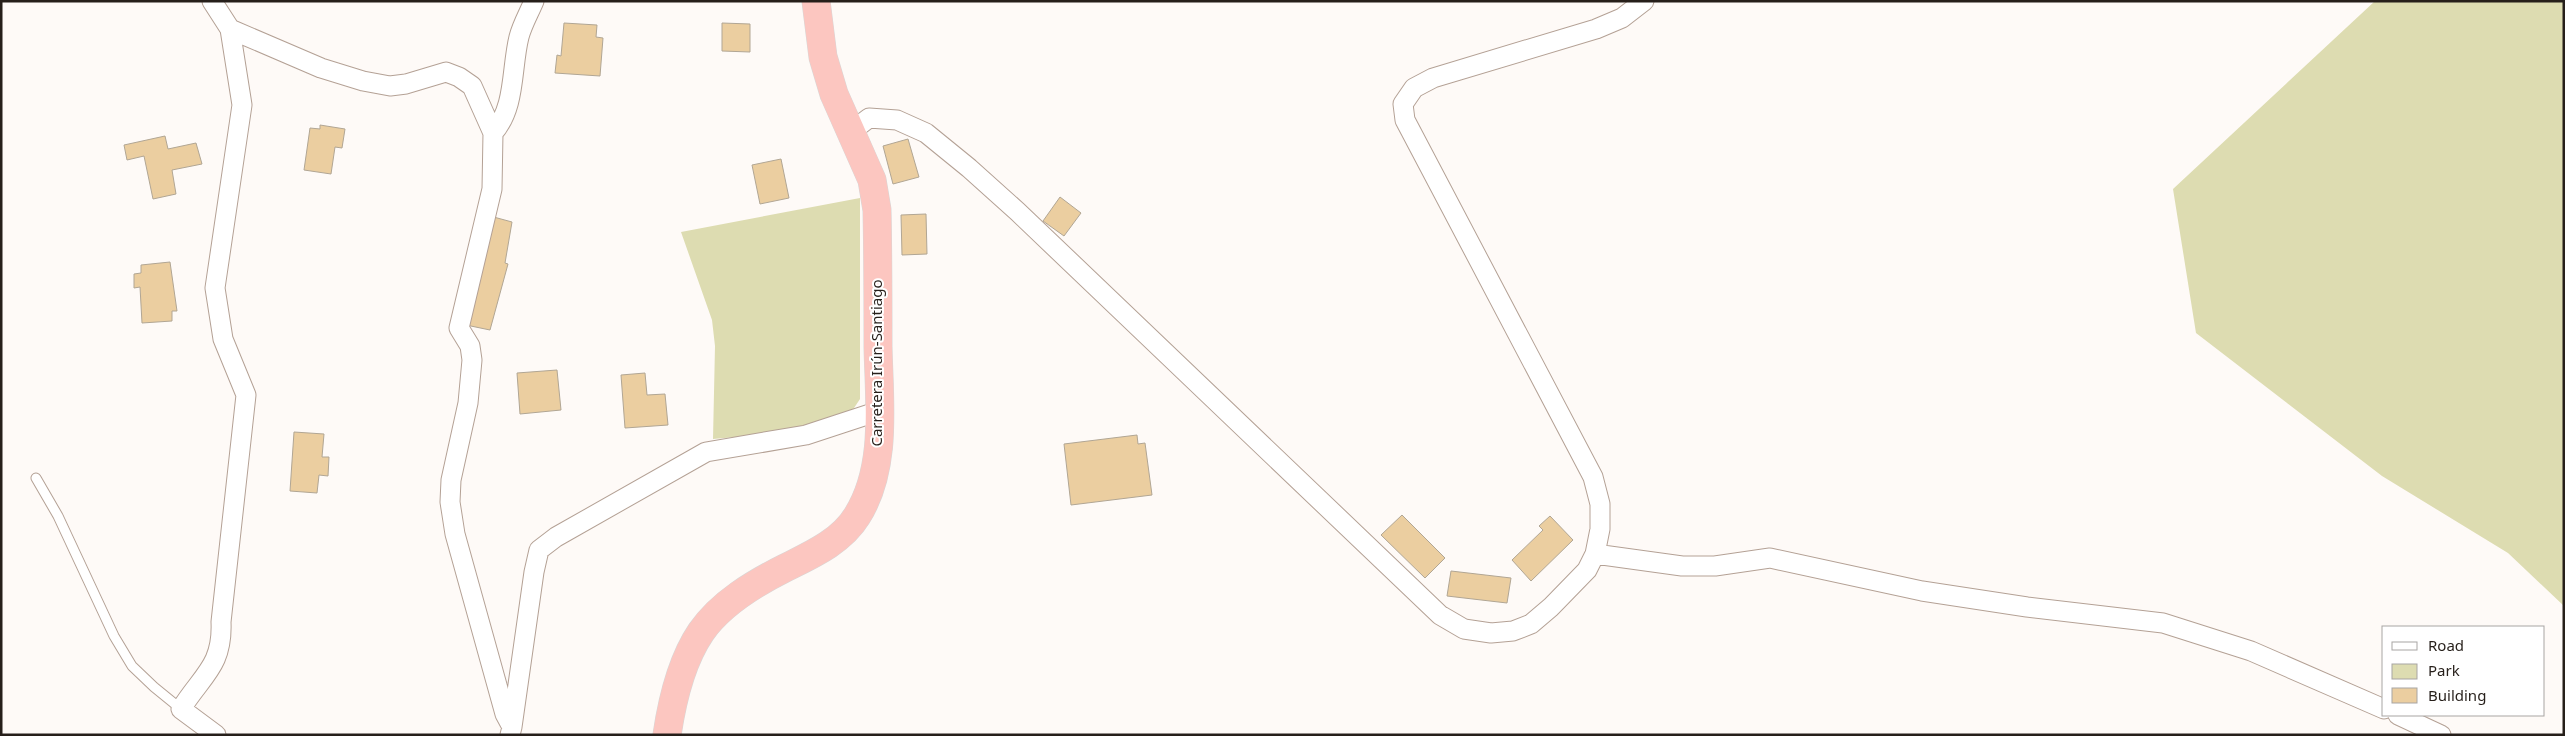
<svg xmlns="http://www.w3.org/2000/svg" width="2565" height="736" viewBox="0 0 2565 736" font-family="'Noto Sans',sans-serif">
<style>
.green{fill:#dddcb1}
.building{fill:#ebcea0;stroke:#b1a694}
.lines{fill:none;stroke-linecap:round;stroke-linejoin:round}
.service-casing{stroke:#b4a195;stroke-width:11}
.minor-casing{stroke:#b4a195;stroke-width:21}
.trunk-casing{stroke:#d8d7d6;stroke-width:29}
.service{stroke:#fff;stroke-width:9}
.minor{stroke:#fff;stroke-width:19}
.trunk{stroke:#fcc6c0;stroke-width:28}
.labels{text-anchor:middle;stroke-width:4;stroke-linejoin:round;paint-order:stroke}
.street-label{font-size:15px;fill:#261f1a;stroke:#fff}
</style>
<rect width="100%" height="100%" fill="#fefaf7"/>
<path class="green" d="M2375 1H2564V606L2508 553 2382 476 2196 333 2173 189Z
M860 198V399L850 414 791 432 713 439 715 346 712 320 681 232Z"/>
<path class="building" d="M564 23 597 25 596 37 603 38 600 76 555 73 557 55 561 56Z
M722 23 750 24V52L722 51Z
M320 125 345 129 342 148 335 147 331 174 304 170 310 128 320 129Z
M165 136 168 149 196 143 202 164 172 170 176 194 153 199 144 156 127 160 124 145Z
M908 139 919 177 893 184 883 146Z
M781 159 789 198 760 204 752 165Z
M1060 197 1081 213 1064 236 1043 221Z
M926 214 927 254 902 255 901 215Z
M490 216 512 222 505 263 508 264 490 330 466 325Z
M170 262 177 311H172V321L142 323 140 287 134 288V274L141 273V265Z
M557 370 561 410 520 414 517 373Z
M645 373 647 395 665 394 668 425 625 428 621 375Z
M294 432 324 434 322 457H329L328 476 319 475 317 493 290 491Z
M1137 435 1138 444 1145 443 1152 495 1071 505 1064 444Z
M1402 515 1445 558 1425 578 1381 535Z
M1550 516 1573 540 1531 581 1512 560 1543 530 1539 526Z
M1451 571 1511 578 1507 603 1447 596Z"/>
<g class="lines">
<defs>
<path id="service" d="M36 478 58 516 114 636 132 666 154 687 181 709"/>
<path id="minor" d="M212 1 230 29 321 68 363 81 390 86 406 84 446 72 459 77 472 86 493 133
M852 131 869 118 897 120 926 133 969 168 1018 212 1440 615 1464 629 1491 633 1513 631 1531 624 1551 607 1587 570 1595 554 1600 529V504L1593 477 1405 120 1403 104 1414 88 1433 78 1596 29 1622 18 1644 1
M1595 554 1682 566H1715L1770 558 1922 591 2027 607 2163 623 2251 651 2384 709
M2398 715 2441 735
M512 727 534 572 539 550 556 537 706 452 806 435 879 411
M216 735 181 709C202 675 223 666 221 622L246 395 223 339 215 288 242 105 230 29
M510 735 512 727 505 714 455 534 450 502 451 480 468 403 472 360 470 346 459 328 492 189 493 133C516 107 511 69 519 37 522 25 529 13 534 1"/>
<path id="trunk" d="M667 735C672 701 682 660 701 632 721 603 755 583 785 568 811 555 841 542 857 516 888 467 879 401 878 346 878 301 878 256 877 210L872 180 834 94 823 57 816 1"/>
</defs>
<use href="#service" class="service-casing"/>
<use href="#minor" class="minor-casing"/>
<use href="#trunk" class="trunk-casing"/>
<use href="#service" class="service"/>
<use href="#minor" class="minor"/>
<use href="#trunk" class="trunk"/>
</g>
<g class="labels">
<g class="street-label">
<text transform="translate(877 363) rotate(-90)" y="5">Carretera Irún-Santiago</text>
</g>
</g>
<rect width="2565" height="736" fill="none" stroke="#261f1a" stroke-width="5"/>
<rect x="2382" y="626" width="162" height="90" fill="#ffffff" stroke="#a8a5a3"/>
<rect x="2392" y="642" width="25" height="8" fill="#ffffff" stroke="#a8a5a3"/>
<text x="2428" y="651" font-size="15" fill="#261f1a">Road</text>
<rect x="2392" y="664" width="25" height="15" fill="#dddcb1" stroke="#a8a5a3"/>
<text x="2428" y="676" font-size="15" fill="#261f1a">Park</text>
<rect x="2392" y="688" width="25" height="15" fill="#ebcea0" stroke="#a8a5a3"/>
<text x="2428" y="701" font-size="15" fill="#261f1a">Building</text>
</svg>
